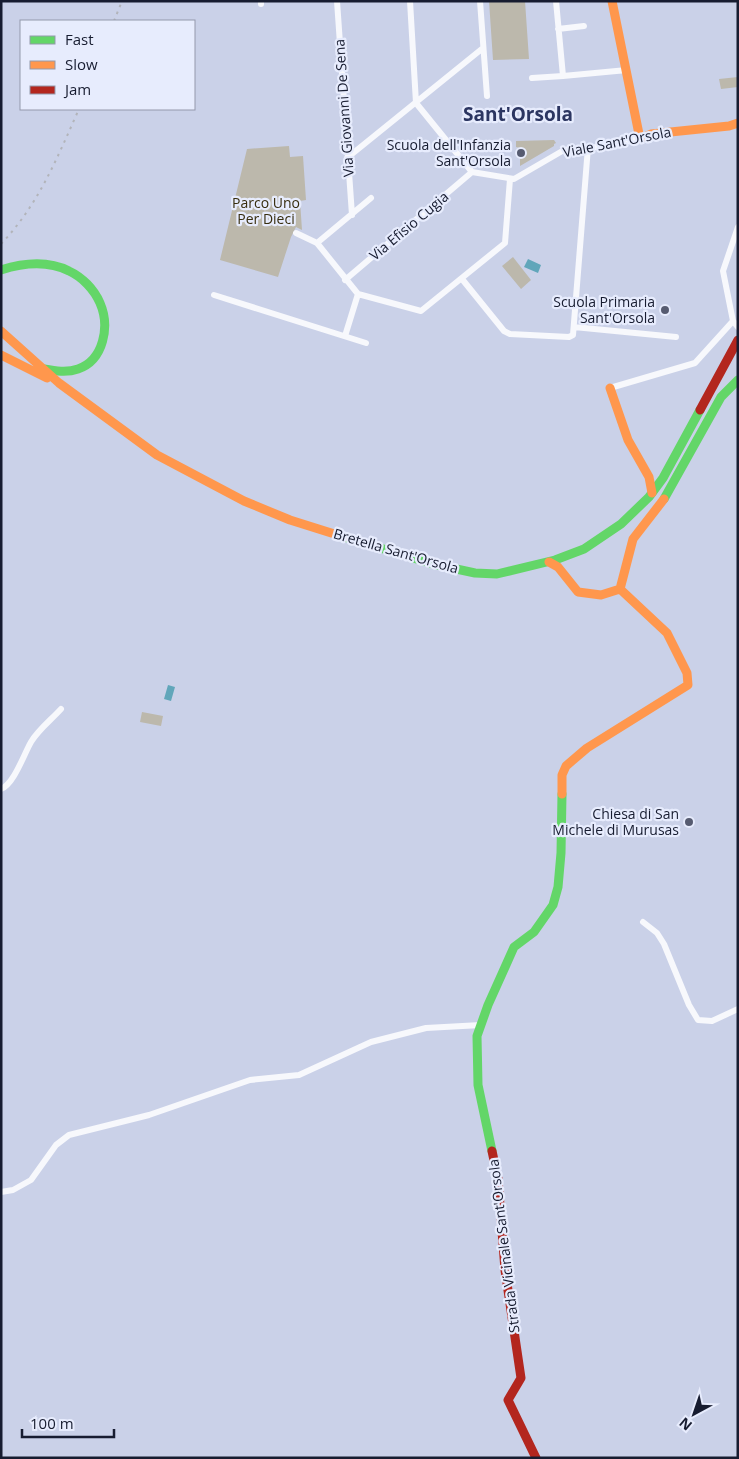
<svg xmlns="http://www.w3.org/2000/svg" width="739" height="1459" viewBox="0 0 739 1459" font-family="'Open Sans',sans-serif">
<style>
.green{fill:#bcb8ac}
.water{fill:#61a6ba}
.lines{fill:none;stroke-linecap:round;stroke-linejoin:round}
.street{stroke:#f7f8fc;stroke-width:6}
.fast{stroke:#63d668;stroke-width:9}
.slow{stroke:#ff974d;stroke-width:9}
.jam{stroke:#b3261e;stroke-width:9}
.rail{stroke:#b2b4ba;stroke-width:2;stroke-dasharray:2.5 5;stroke-linecap:butt}
.poi-dot{fill:#565b70;stroke:#e7ecfd;stroke-width:2}
.labels{text-anchor:middle;stroke-width:4.5;stroke-linejoin:round;paint-order:stroke}
.street-label{font-size:14px;fill:#171c30;stroke:#e7ecfd}
.poi-label{font-size:14px;fill:#171c30;stroke:#e7ecfd;text-anchor:end}
.park-label{font-size:14px;fill:#372d0e;stroke:#e7ecfd}
.district-label{font-size:19px;font-weight:bold;fill:#2b3561;stroke:#e7ecfd}
</style>
<rect width="100%" height="100%" fill="#cad1e8"/>
<path class="green" d="M489 1H525L529 59 493 60Z
M738 77V87L721 89 719 79Z
M554 140 556 143 554 144V146L520 166V148L516 147V141Z
M289 146 290 157 303 156 306 200 300 201 302 230 296 227 291 237 278 277 220 260 247 149Z
M513 257 531 280 521 289 502 266Z
M142 712 163 716 161 726 140 722Z"/>
<path class="water" d="M528 259 541 265 538 273 524 267Z
M168 685 175 687 171 701 164 699Z"/>
<g class="lines">
<path class="street" d="M261 1V4
M337 1 352 215
M410 1 416 103 472 172
M480 1 487 96
M556 1 563 76 627 70
M558 29 584 26
M532 78 563 76
M347 158 483 48
M472 172 514 179 564 150 596 147 640 139
M738 227 723 271 733 321 738 327
M296 233 317 243 358 294 421 311 505 243 510 179
M317 243 371 198
M462 279 504 331 510 334 569 337 573 335 588 147
M345 280 472 172
M214 295 366 343
M574 327 676 337
M345 336 358 294
M610 388 695 363 733 321
M1 789C14 784 24 754 31 742 38 730 51 720 61 709
M643 922 657 933 664 944 689 1005 698 1020 712 1021 738 1009
M1 1192 13 1190 31 1180 56 1145 69 1135 149 1115 250 1080 299 1075 371 1042 426 1028 481 1025"/>
<path class="fast" d="M1 270C23 263 47 260 69 271 82 277 94 289 100 303 110 326 104 360 78 369 67 373 55 371 44 369
M664 499 721 397 738 380
M344 537 433 564 475 573 497 574 555 560 584 549 621 524 649 497 663 478 700 410
M492 1151 478 1085 477 1036 488 1005 514 947 534 932 553 905 558 887 561 853 562 794"/>
<path class="slow" d="M612 1 640 139 651 134 729 126 738 123
M1 331 59 383 157 455 244 501 290 520 344 537
M1 355 47 378
M610 388 628 440 649 477 652 493
M549 562 558 567 578 592 601 595 620 589
M562 794V775L566 766 587 748 688 685 687 673 667 633 620 589 633 539 664 499"/>
<path class="jam" d="M700 410 738 340
M492 1151 498 1179 505 1270 521 1378 508 1400 536 1458"/>
<path class="rail" d="M114 21 122 1
M1 244C39 204 57 158 79 109"/>
</g>
<g class="poi-dot">
<circle cx="521" cy="153" r="5"/>
<circle cx="665" cy="310" r="5"/>
<circle cx="689" cy="822" r="5"/>
</g>
<g class="labels">
<g class="street-label">
<text transform="translate(344 108) rotate(-94)" y="5">Via Giovanni De Sena</text>
<text transform="translate(617 142) rotate(-11)" y="5">Viale Sant'Orsola</text>
<text transform="translate(409 226) rotate(-40)" y="5">Via Efisio Cugia</text>
<text transform="translate(396 551) rotate(16)" y="5">Bretella Sant'Orsola</text>
<text transform="translate(504 1246) rotate(-97)" y="5">Strada Vicinale Sant'Orsola</text>
</g>
<g class="poi-label">
<text x="511" y="150">Scuola dell'Infanzia<tspan x="511" dy="16">Sant'Orsola</tspan></text>
<text x="655" y="307">Scuola Primaria<tspan x="655" dy="16">Sant'Orsola</tspan></text>
<text x="679" y="819">Chiesa di San<tspan x="679" dy="16">Michele di Murusas</tspan></text>
</g>
<g class="park-label">
<text x="266" y="208">Parco Uno<tspan x="266" dy="16">Per Dieci</tspan></text>
</g>
<g class="district-label">
<text x="518" y="121">Sant'Orsola</text>
</g>
</g>
<rect width="739" height="1459" fill="none" stroke="#171c30" stroke-width="5"/>
<rect x="20" y="20" width="175" height="90" fill="#e7ecfd" stroke="#9499ab"/>
<rect x="30" y="36" width="25" height="8" fill="#63d668" stroke="#9499ab"/>
<text x="65" y="45" font-size="15" fill="#171c30">Fast</text>
<rect x="30" y="61" width="25" height="8" fill="#ff974d" stroke="#9499ab"/>
<text x="65" y="70" font-size="15" fill="#171c30">Slow</text>
<rect x="30" y="86" width="25" height="8" fill="#b3261e" stroke="#9499ab"/>
<text x="65" y="95" font-size="15" fill="#171c30">Jam</text>
<g transform="translate(694 1414) rotate(220)" stroke="#e7ecfd" stroke-width="4" paint-order="stroke">
<path d="M0-4L9 19L0 12L-9 19Z" fill="#171c30"/>
<text y="-8" font-size="14" font-weight="bold" text-anchor="middle" fill="#171c30">N</text>
</g>
<path d="M22 1429v8h92v-8" fill="none" stroke="#171c30" stroke-width="2.5"/>
<text x="30" y="1429" font-size="15" fill="#171c30" stroke="#e7ecfd" stroke-width="4" paint-order="stroke">100 m</text>
</svg>
